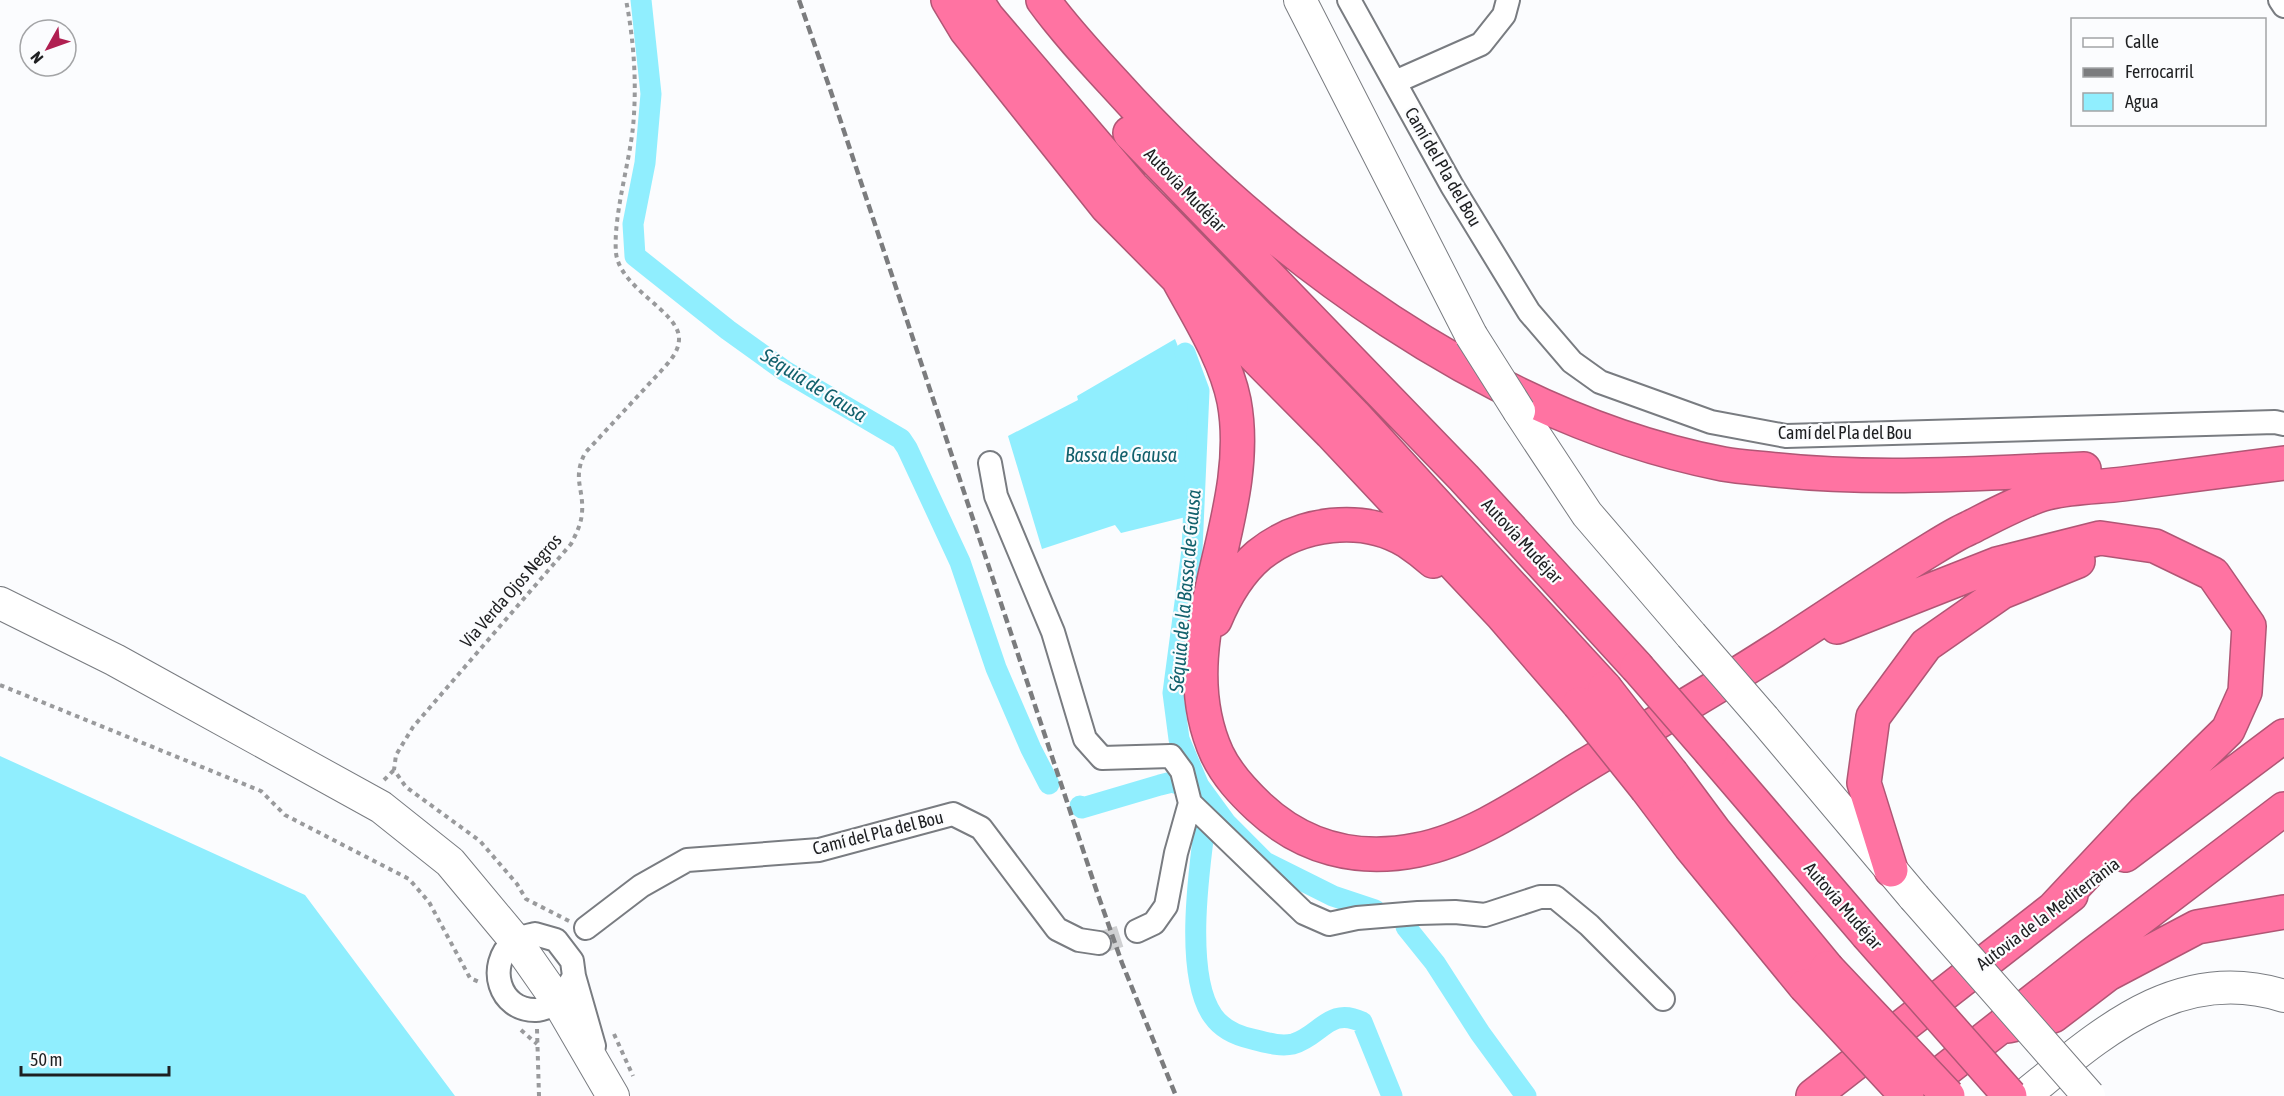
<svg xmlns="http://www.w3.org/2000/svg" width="2284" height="1096" viewBox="0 0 2284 1096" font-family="'Asap Condensed',sans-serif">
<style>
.water{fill:#90eefe}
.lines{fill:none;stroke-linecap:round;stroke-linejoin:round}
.canal{stroke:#90eefe;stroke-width:21}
.minor-tunnel{stroke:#cfd0d2;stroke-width:22;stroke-dasharray:22 11;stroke-linecap:butt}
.minor-casing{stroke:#797c81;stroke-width:26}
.secondary-casing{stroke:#797c81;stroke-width:34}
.motorway-casing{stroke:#b05675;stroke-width:36}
.path{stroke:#999a9c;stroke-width:4;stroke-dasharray:4.5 4.5;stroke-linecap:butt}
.minor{stroke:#fff;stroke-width:22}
.secondary{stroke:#fff;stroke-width:32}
.motorway{stroke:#ff73a2;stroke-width:33}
.rail{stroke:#7b7c7e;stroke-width:4.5;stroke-dasharray:9 4.5;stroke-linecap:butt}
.secondary-bridge-casing{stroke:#797c81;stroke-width:34;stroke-linecap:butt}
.motorway-bridge-casing{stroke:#b05675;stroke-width:36;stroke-linecap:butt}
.secondary-bridge{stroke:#fff;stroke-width:32}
.motorway-bridge{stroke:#ff73a2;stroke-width:33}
.labels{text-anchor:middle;stroke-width:4.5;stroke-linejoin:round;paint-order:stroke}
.street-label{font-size:18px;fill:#1e1f21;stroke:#fbfcfe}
.water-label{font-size:20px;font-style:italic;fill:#12616d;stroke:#fbfcfe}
</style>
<rect width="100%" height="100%" fill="#fbfcfe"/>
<path class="water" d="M1175 339 1197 394 1186 517 1121 533 1115 525 1042 549 1008 436 1078 400 1077 396Z
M0 756 305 895 455 1096H0Z"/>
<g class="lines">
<path class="canal" d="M641 0 651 94 645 163 633 224 635 256 728 330 785 371 901 439 907 448 960 562 996 668 1031 749 1049 784
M1185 353 1199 391 1192 550 1173 693 1179 739 1199 786 1226 823 1265 862 1333 896 1375 910
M1080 806 1082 808 1160 785 1172 782 1181 785
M1204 832C1198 878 1185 977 1213 1016 1222 1029 1238 1036 1252 1039 1265 1042 1279 1047 1293 1044 1321 1036 1329 1006 1362 1022L1392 1096
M1406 927 1435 963 1480 1033 1526 1096"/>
<path class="minor-tunnel" d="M1099 943 1137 931"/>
<defs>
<path id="minor" d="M1349 0 1452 186 1529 312 1572 362 1600 382 1711 422 1786 436 2275 422 2284 424
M2280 0 2284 6
M1395 82 1481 44 1504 15 1508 0
M990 463 996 496 1053 632 1085 739 1102 758 1171 756 1182 771 1190 803 1304 913 1329 924 1357 918 1418 913 1455 912 1485 915 1540 897H1555L1589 925 1663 999
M586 928 641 886 687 860 819 850 953 814 981 828 1057 929 1079 940 1099 943
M1137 931 1154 923 1166 906 1176 853 1190 803
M535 934 556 940 572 961 574 976 559 1003C552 1005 543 1010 536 1010 499 1011 486 965 513 942 519 937 528 936 535 934Z
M574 976 594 1046"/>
<path id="secondary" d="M1300 0 1471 335
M1519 411 1587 514 1691 635
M0 603 115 660 381 807 450 862 515 940 559 1003 613 1096
M1764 719 1914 897
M2024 1096C2100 1035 2177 962 2284 996"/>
<path id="motorway" d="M948 0 966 30 1107 207 1331 433 1502 615 1579 704
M976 0 987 17 1132 187 1354 415 1605 688
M1043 0C1064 29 1089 56 1113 82 1269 255 1492 419 1723 464 1740 467 1759 468 1777 470 1879 481 1982 473 2084 469
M1130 133 1464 478 1637 667
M1177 277C1198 316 1225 357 1234 401 1256 519 1165 640 1217 754 1227 775 1242 791 1259 807 1303 848 1357 862 1417 850 1475 839 1534 796 1584 766 1647 728 1712 691 1774 651 1822 620 1869 588 1917 558 1934 548 1951 536 1969 528 1989 518 2026 498 2047 493 2071 487 2098 487 2123 484 2177 477 2230 470 2284 463
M1215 620C1225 596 1239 572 1259 555 1300 522 1362 514 1407 541 1416 547 1425 554 1433 561
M1837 627 1997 564 2100 538 2155 546 2213 574 2249 626 2245 692 2228 730 2144 812 2053 909
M1711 752 1867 934
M1672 774 1715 832 1827 968
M1647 789 1690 846 1805 986
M2125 855 2284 736
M1891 870 1864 783 1873 717 1926 645 2002 592 2078 561
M2008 1026 2053 1016 2108 974 2197 927 2284 912
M1813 1096 2071 895
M1912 1096 2092 955 2284 809"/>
</defs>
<use href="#minor" class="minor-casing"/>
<use href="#secondary" class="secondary-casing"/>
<use href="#motorway" class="motorway-casing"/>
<path class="path" d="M0 685 261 791 285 815 409 879 429 902 470 978 479 982
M384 780 394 770
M569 921 526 899 517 884 480 841 406 787 394 770 396 755 413 727 571 544C576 534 581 525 582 513 584 488 572 479 585 453L661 371C669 362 679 352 679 339 680 312 620 289 616 253 613 217 629 165 633 127 637 85 634 41 626 0
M537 1029 539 1096
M521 1030 537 1044
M614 1034 633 1076"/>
<use href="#minor" class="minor"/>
<use href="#secondary" class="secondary"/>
<use href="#motorway" class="motorway"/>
<path class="rail" d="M799 0 830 89 1097 892 1122 963 1176 1096"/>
<defs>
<path id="secondary-bridge" d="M1471 335 1519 411
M1691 635 1764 719
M1914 897 2089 1096"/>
<path id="motorway-bridge" d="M1637 667 1711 752
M1605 688 1672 774
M1579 704 1647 789
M1867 934 2010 1096
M1827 968 1948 1096
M1805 986 1907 1096"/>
</defs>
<use href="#secondary-bridge" class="secondary-bridge-casing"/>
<use href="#motorway-bridge" class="motorway-bridge-casing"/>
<use href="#secondary-bridge" class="secondary-bridge"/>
<use href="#motorway-bridge" class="motorway-bridge"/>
</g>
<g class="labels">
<g class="street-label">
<text transform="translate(1443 167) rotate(60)" y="6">Camí del Pla del Bou</text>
<text transform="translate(1185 190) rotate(46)" y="6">Autovía Mudéjar</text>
<text x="1845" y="439">Camí del Pla del Bou</text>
<text transform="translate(1522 541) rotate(47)" y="6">Autovía Mudéjar</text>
<text transform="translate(511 591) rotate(-49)" y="6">Via Verda Ojos Negros</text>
<text transform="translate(878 833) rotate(-14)" y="6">Camí del Pla del Bou</text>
<text transform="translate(1843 906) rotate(49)" y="6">Autovía Mudéjar</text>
<text transform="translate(2048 914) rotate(-37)" y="6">Autovia de la Mediterrània</text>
</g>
<g class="water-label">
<text transform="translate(814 385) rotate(32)" y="7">Séquia de Gausa</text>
<text x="1121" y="462">Bassa de Gausa</text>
<text transform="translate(1185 591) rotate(-85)" y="7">Séquia de la Bassa de Gausa</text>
</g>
</g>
<rect x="2071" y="18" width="195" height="108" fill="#fbfcfe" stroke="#a3a4a6" stroke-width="1.5"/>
<rect x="2083" y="38" width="30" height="9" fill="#ffffff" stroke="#a3a4a6" stroke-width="1.5"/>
<text x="2125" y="48" font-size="18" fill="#1e1f21">Calle</text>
<rect x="2083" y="68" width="30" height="9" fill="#7b7c7e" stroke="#a3a4a6" stroke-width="1.5"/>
<text x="2125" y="78" font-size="18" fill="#1e1f21">Ferrocarril</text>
<rect x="2083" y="93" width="30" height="18" fill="#90eefe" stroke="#a3a4a6" stroke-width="1.5"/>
<text x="2125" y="108" font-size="18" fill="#1e1f21">Agua</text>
<g transform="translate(48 48) rotate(230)"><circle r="28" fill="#fbfcfe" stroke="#a3a4a6" stroke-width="1.5"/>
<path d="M0-4.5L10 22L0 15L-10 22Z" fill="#b01f51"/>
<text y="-9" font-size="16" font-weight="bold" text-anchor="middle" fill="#1e1f21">N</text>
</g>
<path d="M21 1066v9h148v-9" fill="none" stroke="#1e1f21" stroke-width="3"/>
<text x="30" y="1066" font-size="18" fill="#1e1f21" stroke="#fbfcfe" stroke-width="4.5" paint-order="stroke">50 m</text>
</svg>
